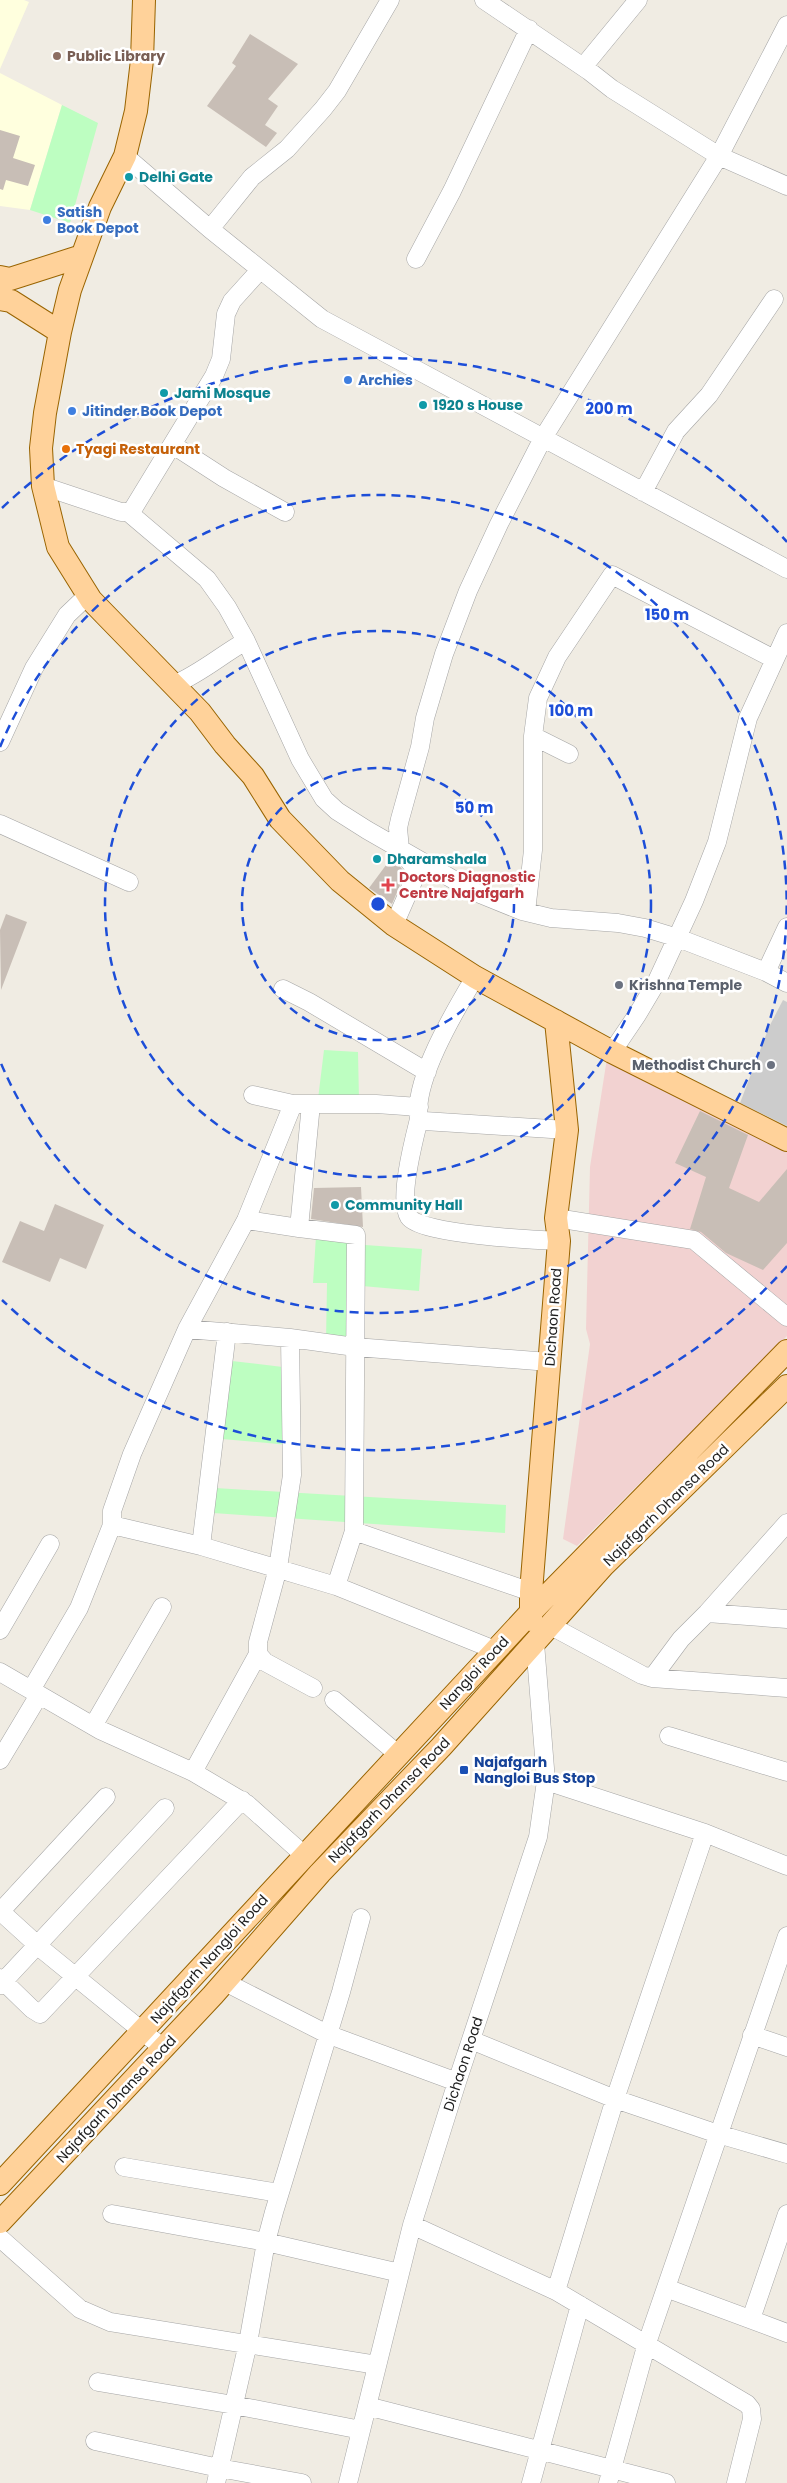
<svg xmlns="http://www.w3.org/2000/svg" width="787" height="2483" viewBox="0 0 787 2483" font-family="Poppins,sans-serif">
<style>
.commercial{fill:#f2d2d1}
.education{fill:#ffffde}
.religious{fill:#ccc}
.park{fill:#bdfec1}
.building{fill:#c8beb6}
.lines{fill:none;stroke-linecap:round;stroke-linejoin:round}
.minor-casing{stroke:#a5a5a5;stroke-width:19}
.major-casing{stroke:#996400;stroke-width:24}
.minor{stroke:#fff;stroke-width:18}
.major{stroke:#ffd29a;stroke-width:22}
.ring{fill:none;stroke:#1d4ed8;stroke-width:2.5;stroke-dasharray:9 6}
.education-dot{fill:#8d6e63;stroke:#fff;stroke-width:2}
.culture-dot{fill:#0f9aa8;stroke:#fff;stroke-width:2}
.shop-dot{fill:#3f7fe0;stroke:#fff;stroke-width:2}
.food-dot{fill:#e8710a;stroke:#fff;stroke-width:2}
.health-dot{fill:#e0444e;stroke:#fff;stroke-width:2}
.worship-dot{fill:#6b7280;stroke:#fff;stroke-width:2}
.transit-dot{fill:#1a4fb4;stroke:#fff;stroke-width:2}
.labels{text-anchor:middle;stroke-width:5;stroke-linejoin:round;paint-order:stroke}
.education-label{font-size:14px;font-weight:bold;fill:#785e54;stroke:#fff;text-anchor:start}
.culture-label{font-size:14px;font-weight:bold;fill:#0d838f;stroke:#fff;text-anchor:start}
.shop-label{font-size:14px;font-weight:bold;fill:#366cbe;stroke:#fff;text-anchor:start}
.food-label{font-size:14px;font-weight:bold;fill:#c56008;stroke:#fff;text-anchor:start}
.health-label{font-size:14px;font-weight:bold;fill:#be3a42;stroke:#fff;text-anchor:start}
.worship-label{font-size:14px;font-weight:bold;fill:#5b616d;stroke:#fff;text-anchor:start}
.street-label{font-size:14px;fill:#1e1e1e;stroke:#fff}
.transit-label{font-size:14px;font-weight:bold;fill:#164399;stroke:#fff;text-anchor:start}
.centre{fill:#1d4ed8;stroke:#fff;stroke-width:2.5}
.ring-label{font-size:15px;text-anchor:middle;font-weight:bold;fill:#1d4ed8;stroke:#fff;stroke-width:5;stroke-linejoin:round;paint-order:stroke}
</style>
<rect width="100%" height="100%" fill="#f0ece3"/>
<path class="commercial" d="M607 1058 787 1152V1336L577 1546 563 1539 590 1344 586 1329 590 1167Z"/>
<path class="education" d="M0 0H24L29 2 0 69Z
M0 73 62 105 30 210 0 206Z"/>
<path class="religious" d="M783 1000 787 1002V1126L740 1103 769 1027Z"/>
<path class="park" d="M62 105 98 123 70 223 30 210Z
M324 1050 358 1052 359 1100 318 1099Z
M316 1236 349 1241V1342H326L327 1283H313Z
M365 1245 422 1249 419 1291 362 1286Z
M232 1361 291 1368 289 1445 222 1439Z
M215 1488 506 1505 505 1533 213 1513Z"/>
<path class="building" d="M250 34 298 64 268 99 278 106 265 125 277 133 266 147 207 106 236 66 232 63Z
M0 130 20 136 13 158 35 165 28 186 6 180 3 190 0 189Z
M392 857 403 870 404 876 392 904 369 888Z
M6 914 27 922 1 990 0 930Z
M700 1111 748 1135 729 1188 759 1202 787 1169V1243L763 1270 726 1253 701 1232 690 1229 706 1177 675 1163Z
M361 1187 363 1227 311 1219 314 1188Z
M55 1204 104 1225 86 1269 60 1258 50 1282 2 1262 20 1221 44 1231Z"/>
<g class="lines">
<defs>
<path id="minor" d="M484 0 589 71 612 89 719 156 787 186
M583 67 638 0
M125 156 210 229 322 319 787 569
M210 229 252 177 287 149 323 109 337 91 390 0
M416 259 452 191 529 29
M173 445 224 478 285 512
M43 486 121 512H128L133 509 214 376 221 359 226 314 232 301 260 270
M643 492 676 431 709 395 774 299
M128 512 207 579 227 607 246 641 300 759 324 799 337 811 367 830 475 892 522 911 551 918 618 923 645 928 678 938 766 972 787 983
M173 685C200 674 221 655 246 641
M0 742 34 668 67 615 88 595
M569 754 533 736 538 698 557 657 612 575 774 659
M0 824 129 882
M526 912 533 850V736
M394 925 415 877 413 866 400 849 398 828 400 819 420 747 425 718 444 654 468 591 499 524 543 438 719 156 787 25
M766 972 787 927
M475 977C456 1009 412 1082 419 1119L424 1121 567 1130
M283 989 309 1002 427 1072
M612 1052 637 1015 656 983 694 901 717 842 748 718 787 633
M253 1095 293 1104H376L419 1107
M293 1104 246 1220 187 1329 132 1454 112 1511V1525L201 1546 336 1586 495 1650
M419 1119C414 1139 398 1200 409 1217 419 1234 535 1240 559 1241
M556 1218 694 1240 787 1317
M246 1220 299 1228 311 1104
M299 1228 356 1235 354 1531 336 1586
M187 1329 290 1338 355 1347 549 1362
M290 1338 292 1475 278 1568 258 1642V1654L265 1662 313 1688
M354 1531 531 1592
M201 1546 227 1332
M707 1613 787 1619
M551 1626 642 1675 652 1678 787 1688
M0 1630 50 1544
M0 1672 100 1730 193 1772 247 1804 304 1855
M652 1678 681 1639 707 1613 787 1523
M31 1690 79 1608 112 1525
M334 1700 400 1756
M93 1726 162 1607
M669 1736 787 1772
M0 1760 39 1695
M193 1772 258 1654
M546 1781 705 1833 787 1866
M0 1911 44 1951 163 2048
M0 1912 106 1797
M0 1978 32 2009 40 2014 242 1800
M225 1982 327 2034 457 2082
M0 1985 165 1808
M752 2035 787 2047
M471 2040 615 2099 718 2134 787 2154
M124 2167 279 2193
M112 2214 266 2242 400 2273
M412 2225 556 2291 747 2404 751 2409 752 2419 736 2483
M0 2238 80 2309 110 2322 377 2365
M666 2288 787 2333
M556 2291 615 2099 705 1833
M751 2319 787 2214
M98 2382 234 2405 361 2430
M367 2406 666 2483
M95 2441 219 2468 302 2483
M216 2483 248 2343 266 2242 274 2212 341 1992 361 1918
M348 2483 412 2225 457 2082 538 1837 546 1781 535 1643
M531 2483 580 2305
M608 2483 647 2343 787 1936"/>
<path id="major" d="M144 0 142 60 136 111 125 156 100 207 70 290 60 332 45 413 41 448 43 486 58 547 91 600 200 712 225 745 253 776 280 819 340 881 394 925 475 977 612 1052 787 1140
M0 277 10 279 82 256
M0 299 11 301 60 332
M531 1620V1592L559 1241 556 1218 567 1130 556 1021
M0 2184 533 1610 787 1351
M0 2222 213 1995 320 1873 441 1747 603 1566 787 1386"/>
</defs>
<use href="#minor" class="minor-casing"/>
<use href="#major" class="major-casing"/>
<use href="#minor" class="minor"/>
<use href="#major" class="major"/>
</g>
<g class="ring">
<circle cx="378" cy="904" r="136"/>
<circle cx="378" cy="904" r="273"/>
<path d="M0 747A409 409 0 1 1 0 1061"/>
<path d="M787 1266A546 546 0 0 1 2 1300M2 508A546 546 0 0 1 787 542"/>
</g>
<circle class="education-dot" cx="57" cy="56" r="5"/>
<g class="culture-dot">
<circle cx="129" cy="177" r="5"/>
<circle cx="164" cy="393" r="5"/>
<circle cx="423" cy="405" r="5"/>
<circle cx="377" cy="859" r="5"/>
<circle cx="335" cy="1205" r="5"/>
</g>
<g class="shop-dot">
<circle cx="47" cy="220" r="5"/>
<circle cx="348" cy="380" r="5"/>
<circle cx="72" cy="411" r="5"/>
</g>
<circle class="food-dot" cx="66" cy="449" r="5"/>
<path class="health-dot" d="M385.5 877.5h5v5h5v5h-5v5h-5v-5h-5v-5h5z"/>
<g class="worship-dot">
<circle cx="619" cy="985" r="5"/>
<circle cx="771" cy="1065" r="5"/>
</g>
<rect class="transit-dot" x="459" y="1765" width="10" height="10" rx="2.5"/>
<g class="labels">
<g class="education-label">
<text x="67" y="61">Public Library</text>
</g>
<g class="culture-label">
<text x="139" y="182">Delhi Gate</text>
<text x="174" y="398">Jami Mosque</text>
<text x="433" y="410">1920 s House</text>
<text x="387" y="864">Dharamshala</text>
<text x="345" y="1210">Community Hall</text>
</g>
<g class="shop-label">
<text x="57" y="217">Satish<tspan x="57" dy="16">Book Depot</tspan></text>
<text x="358" y="385">Archies</text>
<text x="82" y="416">Jitinder Book Depot</text>
</g>
<g class="food-label">
<text x="76" y="454">Tyagi Restaurant</text>
</g>
<g class="health-label">
<text x="399" y="882">Doctors Diagnostic<tspan x="399" dy="16">Centre Najafgarh</tspan></text>
</g>
<g class="worship-label">
<text x="629" y="990">Krishna Temple</text>
<text x="761" y="1070" text-anchor="end">Methodist Church</text>
</g>
<g class="street-label">
<text transform="translate(553 1317) rotate(-86)" y="5">Dichaon Road</text>
<text transform="translate(666 1505) rotate(-44)" y="5">Najafgarh Dhansa Road</text>
<text transform="translate(474 1673) rotate(-47)" y="5">Nangloi Road</text>
<text transform="translate(389 1800) rotate(-46)" y="5">Najafgarh Dhansa Road</text>
<text transform="translate(209 1959) rotate(-48)" y="5">Najafgarh Nangloi Road</text>
<text transform="translate(463 2064) rotate(-72)" y="5">Dichaon Road</text>
<text transform="translate(116 2099) rotate(-47)" y="5">Najafgarh Dhansa Road</text>
</g>
<g class="transit-label">
<text x="474" y="1767">Najafgarh<tspan x="474" dy="16">Nangloi Bus Stop</tspan></text>
</g>
</g>
<circle cx="378" cy="904" r="8" class="centre"/>
<g class="ring-label">
<text x="609" y="414">200 m</text>
<text x="667" y="620">150 m</text>
<text x="571" y="716">100 m</text>
<text x="474" y="813">50 m</text>
</g>
</svg>
